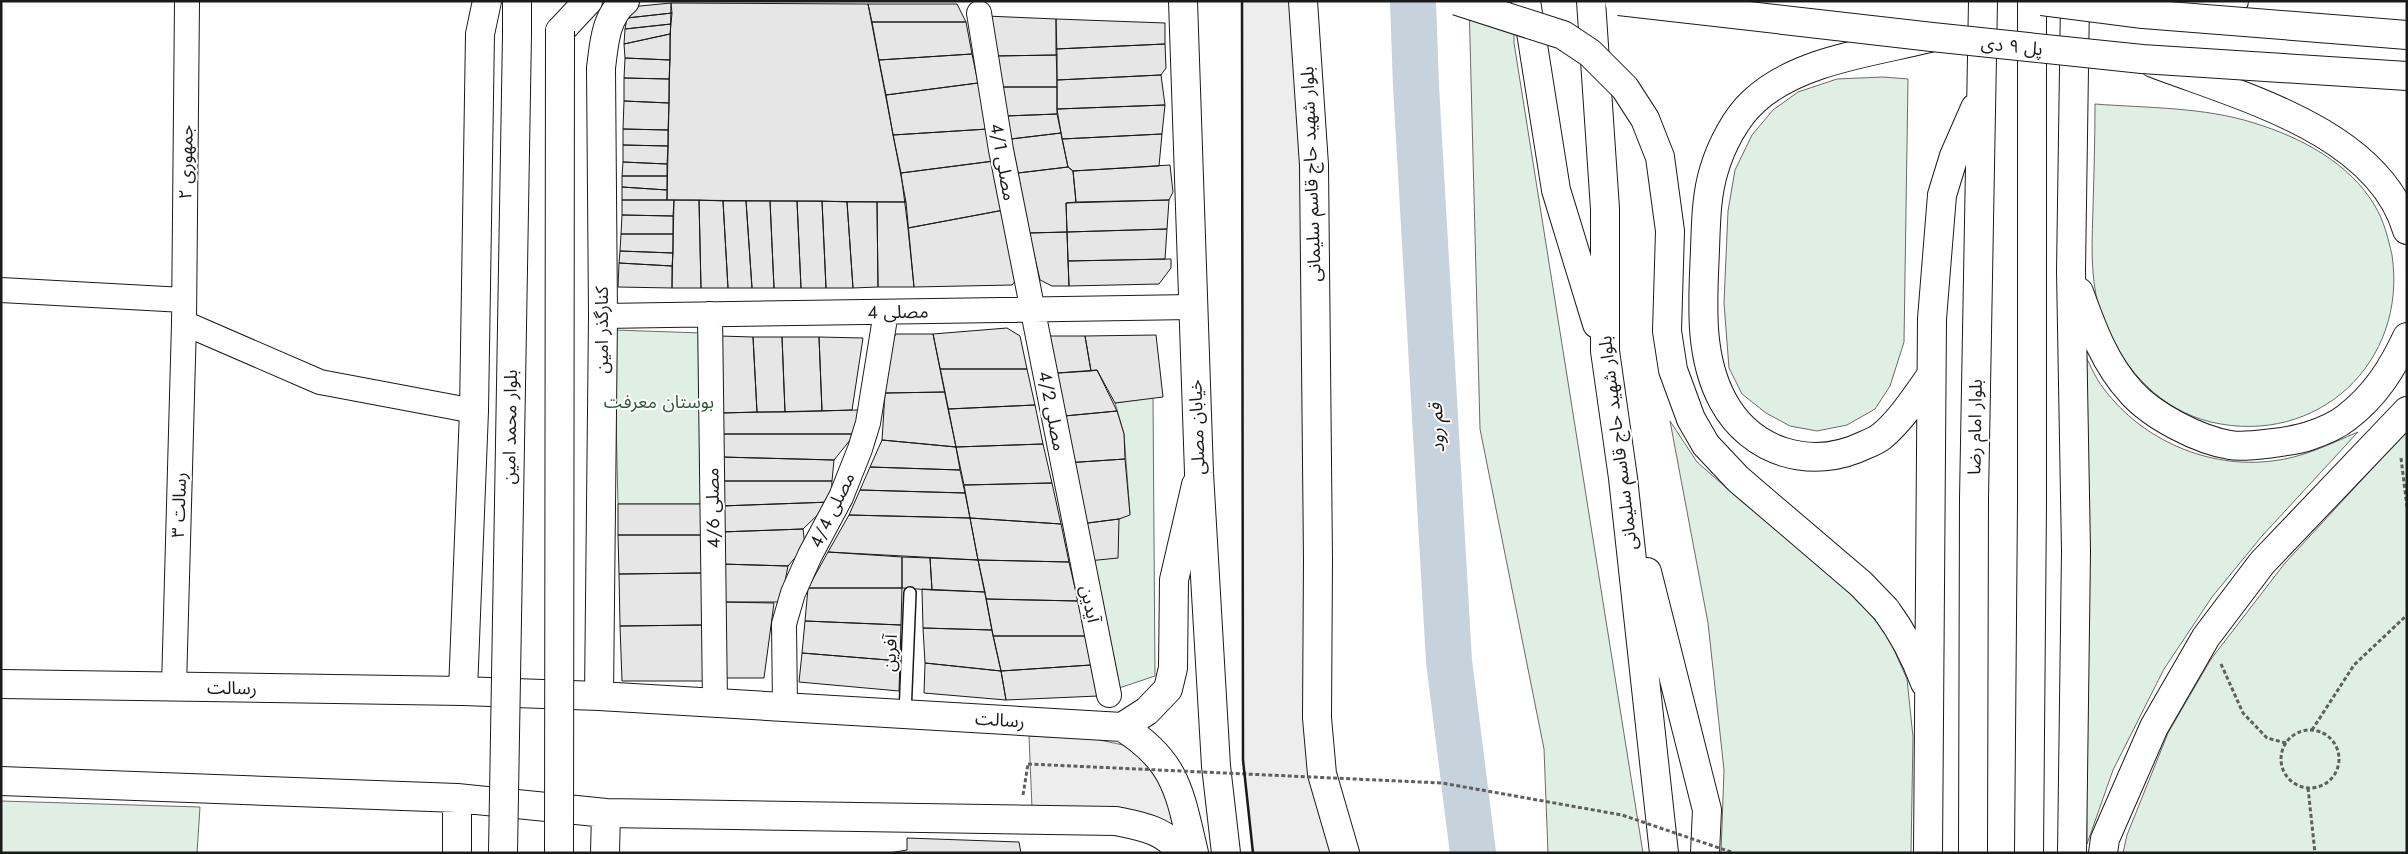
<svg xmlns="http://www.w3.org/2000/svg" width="2408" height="854" viewBox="0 0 2408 854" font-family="Jost,'Noto Sans Arabic',sans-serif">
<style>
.green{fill:#e0efe3;stroke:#6a6a6a}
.parking{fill:#ededed;stroke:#6a6a6a}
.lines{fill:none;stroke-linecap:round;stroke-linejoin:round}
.river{stroke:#c6d2dc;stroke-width:46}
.building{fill:#e6e6e6;stroke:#1a1a1a}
.service-casing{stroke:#1a1a1a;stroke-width:14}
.minor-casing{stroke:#1a1a1a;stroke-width:26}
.tertiary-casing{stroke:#1a1a1a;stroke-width:30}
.secondary-casing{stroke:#1a1a1a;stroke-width:30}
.primary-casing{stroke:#1a1a1a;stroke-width:30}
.path{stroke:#5f5f5f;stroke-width:3;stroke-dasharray:4 2.5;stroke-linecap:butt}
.service{stroke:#fff;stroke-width:11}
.minor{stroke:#fff;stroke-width:24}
.tertiary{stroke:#fff;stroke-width:28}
.secondary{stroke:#fff;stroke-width:28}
.primary{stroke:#fff;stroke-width:28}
.secondary-bridge-casing{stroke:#1a1a1a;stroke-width:30;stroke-linecap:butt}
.primary-bridge-casing{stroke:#1a1a1a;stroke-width:30;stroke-linecap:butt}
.path-bridge{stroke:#5f5f5f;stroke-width:3;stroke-dasharray:4 2.5;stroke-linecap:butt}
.secondary-bridge{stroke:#fff;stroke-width:28}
.primary-bridge{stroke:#fff;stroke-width:28}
.wall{stroke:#1a1a1a;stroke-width:2.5}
.labels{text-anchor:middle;stroke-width:4;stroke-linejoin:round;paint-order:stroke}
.street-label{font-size:18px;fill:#1a1a1a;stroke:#fff}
.park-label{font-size:18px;fill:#2b5a34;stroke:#fff}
.water-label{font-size:19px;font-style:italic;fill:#1a1a1a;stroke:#fff}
</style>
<rect width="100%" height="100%" fill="#fff"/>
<path class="green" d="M1469 1H1514V43L1643 853H1548L1544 749 1480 429Z
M1883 77 1908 79 1904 342 1890 386 1875 409 1847 425 1817 431 1790 426 1766 413 1742 394 1729 368 1724 303 1728 211 1735 170 1752 135 1773 110 1798 92 1837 79Z
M2095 104C2147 108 2204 107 2254 123 2300 137 2350 163 2375 206 2384 221 2388 238 2392 255 2408 363 2317 447 2211 422 2161 410 2125 371 2105 324 2089 287 2092 247 2093 207 2094 173 2095 138 2095 104Z
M614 330 702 333V504H618Z
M2082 349C2089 362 2095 378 2104 389 2142 440 2209 469 2272 461 2302 458 2330 444 2358 432L2262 536 2212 597 2164 669 2113 770 2087 844Z
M1153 397 1155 676 1119 688 1088 561 1119 519 1130 514 1124 434 1115 403Z
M1670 421 1697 462 1746 505 1820 560 1883 625 1907 679 1913 737 1911 853H1721L1724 770 1708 623Z
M2407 431V853H2123L2127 835 2168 733 2211 659 2285 563Z
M1 801 200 807 197 853H1Z"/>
<path class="parking" d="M1242 1H1290L1300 165 1307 684 1333 853H1253L1243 760Z
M1029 736 1095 739 1123 745 1145 756 1164 784 1183 839 1032 808Z"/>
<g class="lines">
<path class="river" d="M1413 1 1416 86 1449 661 1473 853"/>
</g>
<path class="building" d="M671 3 672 13 627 18 630 7Z
M671 3 868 4 906 202 667 200Z
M868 4H957L966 22H872Z
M672 13 671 24 625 29 627 18Z
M986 16 1056 19 1057 55 994 56Z
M1056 19 1165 23V44L1056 49Z
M872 22H966L972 54 879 60Z
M671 24 670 34 624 44 625 29Z
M670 34V60L625 58 624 44Z
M1165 44 1166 68 1161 75 1057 80 1056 49Z
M972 54 978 83 886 95 879 60Z
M1057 55V87H1001L994 56Z
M625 58 670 60 669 79 624 78Z
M1161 75 1165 105 1057 109V80Z
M624 78 669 79V103L624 101Z
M978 83 988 129 893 135 886 95Z
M1001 87H1057V114L1006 116Z
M624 101 669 103 668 130 623 129Z
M1165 105 1162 134 1062 139 1057 109Z
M1057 114 1061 133 1011 139 1006 116Z
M623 129 668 130V146L623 145Z
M988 129 994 161 901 173 893 135Z
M1061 133 1068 167 1018 173 1011 139Z
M1162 134 1159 166 1073 171 1068 167 1062 139Z
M623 145 668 146 667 164 623 162Z
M994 161 1004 210 908 228 901 173Z
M623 162 667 164V176H622Z
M1170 165 1173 192 1169 200 1076 202 1073 171Z
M1068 167 1073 171 1076 202 1066 203 1067 232 1029 233 1018 173Z
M622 176H667V190L622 187Z
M622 187 667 190V200H622Z
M622 200H674L673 216 622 215Z
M674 200H699L701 288H672Z
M699 200 723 201 728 288H701Z
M1169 200 1167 229 1067 232 1066 203Z
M723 201H746L752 288H728Z
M746 201H770L774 288H752Z
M770 201H797L801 288H774Z
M797 201H822L826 288H801Z
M822 201 847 202 853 288H826Z
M847 202H877L878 287 853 288Z
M877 202H906L914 287H878Z
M1004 210 1017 279 1012 285 914 287 908 228Z
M622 215 673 216V234H621Z
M1167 229 1165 259 1068 261 1067 232Z
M1067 232 1069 286H1052L1040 280 1029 233Z
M621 234H673V253L620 251Z
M620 251 673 253 672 266 619 263Z
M1171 259V268L1159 284 1069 286 1068 261Z
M619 263 672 266V288L618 287Z
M1007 328 1020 336 1027 369H940L933 334Z
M896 334H933L945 392 885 393 889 346Z
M1156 335 1163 397 1115 403 1097 370 1091 371 1085 336Z
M720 336 753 337 757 412 721 413Z
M1034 336H1085L1091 371 1043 374Z
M753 337H782L785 412H757Z
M782 337H819L822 411 785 412Z
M819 337 863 338 852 410 822 411Z
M940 369H1027L1035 405 948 409Z
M1097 370 1117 411 1054 417 1043 374Z
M945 392 956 447 882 440 885 393Z
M1035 405 1043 444 956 447 948 409Z
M858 410 855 434H721V413Z
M1117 411 1124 434 1125 459 1065 463 1054 417Z
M721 434H855L834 460 721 457Z
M882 440 956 447 960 470 870 467Z
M1043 444 1052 483 964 485 956 447Z
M721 457 834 460 832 481H721Z
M1125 459 1130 515 1119 519 1080 524 1065 463Z
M870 467 960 470 965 493 860 490Z
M721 481H832L831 502 721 506Z
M1052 483 1061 524 970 518 964 485Z
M860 490 965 493 970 518 849 515Z
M831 502 803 529 721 532V506Z
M618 504H702L703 535H618Z
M849 515 970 518 978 560 828 552Z
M970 518 1061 524 1069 562 978 560Z
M1119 519 1118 558 1088 561 1080 524Z
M803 529 805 546 788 566 721 564V532Z
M618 535H703V573L619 574Z
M828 552 902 557V588H808Z
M902 557 930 558 932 590 902 588Z
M930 558 978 560 985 592 932 590Z
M978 560 1069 562 1078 601 986 599Z
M721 564 788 566 781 602H721Z
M703 573V625L620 626 619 574Z
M808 588H902L901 625 805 621Z
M922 589 985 592 992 630 923 628Z
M986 599 1078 601 1085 636H993Z
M721 602 774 603 764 678H721Z
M805 621 901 625 900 661 802 653Z
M703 625V681H622L620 626Z
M923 628 992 630 1001 671 925 663Z
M993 636H1085L1091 665 1001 671Z
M802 653 900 661 899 691 799 682Z
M925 663 1001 671 1006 700 924 693Z
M1091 665 1098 696 1006 700 1001 671Z
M907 838 1019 842 1021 853H889L907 850Z"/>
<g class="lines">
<defs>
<path id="service" d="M905 714 910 593"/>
<path id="minor" d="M979 13 1001 150 1109 695
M1 290 184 300
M710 314 715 703
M603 316 1192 307
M184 323 320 382 474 411
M174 687 184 323 187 1
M785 707 784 624 793 593 810 555 841 497 860 449 868 423 886 312"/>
<path id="tertiary" d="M1 684 463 691 599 696 1122 727 1147 711 1168 689 1173 668 1174 580 1196 485
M463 691 474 411 480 34 487 1
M599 696 603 316 601 68C604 45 605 17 625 1
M1122 727C1177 761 1180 794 1194 853
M1 781 457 798 606 813 1116 821C1140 826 1167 830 1180 853
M457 798V853
M605 853 606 813"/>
<path id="secondary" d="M517 1V34
M1183 1 1199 473 1216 766 1226 853
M560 31 588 1"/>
<path id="primary" d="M1303 1 1314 165 1318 560 1317 718 1322 774 1345 853
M1526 1 1556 190 1597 324
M1591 1 1605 209V351L1623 478 1664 853
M2169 11 2234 1
M1930 38C1874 52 1798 60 1754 101 1736 117 1721 146 1714 170 1706 196 1706 223 1705 250 1703 300 1698 355 1723 401 1751 453 1812 471 1865 445 1870 443 1877 440 1882 436 1901 420 1915 398 1930 377
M2153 63C2239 96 2378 131 2407 230
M2079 292C2092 328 2105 364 2131 392 2152 416 2199 440 2230 445 2244 448 2295 441 2309 436 2321 432 2337 425 2346 418 2375 396 2392 369 2407 337
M1647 572 1707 810 1705 853
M1886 610C1903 633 1915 656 1925 683
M1928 853 1932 319 1942 195 1954 156 1975 108
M1973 853 1974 498 1983 1
M2029 853 2032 502V1
M2072 853 2076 551 2071 271 2075 1
M2103 853 2105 839 2154 727 2206 637 2262 563 2407 411"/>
</defs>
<use href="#service" class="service-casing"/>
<use href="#minor" class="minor-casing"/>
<use href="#tertiary" class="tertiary-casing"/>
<use href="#secondary" class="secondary-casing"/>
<use href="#primary" class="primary-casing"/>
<path class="path" d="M2401 458 2407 507
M2221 664 2243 713 2267 738 2286 743
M2281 759a29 29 0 1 1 58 0a29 29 0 1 1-58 0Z
M2312 730 2354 665 2407 615
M2308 788 2315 853
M1023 795 1028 764"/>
<use href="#service" class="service"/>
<use href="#minor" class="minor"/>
<use href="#tertiary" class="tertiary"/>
<use href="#secondary" class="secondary"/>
<use href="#primary" class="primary"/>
<defs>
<path id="secondary-bridge" d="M503 853 517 34
M559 853 560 31"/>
<path id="primary-bridge" d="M1457 1 1563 35 1590 53 1625 88 1645 119 1660 157 1670 231 1667 331 1673 370 1691 419 1706 445 1738 479 1861 584 1886 610
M1619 1 1932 37 2142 59 2407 76
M2042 1 2143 14 2407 35"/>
</defs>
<use href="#secondary-bridge" class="secondary-bridge-casing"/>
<use href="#primary-bridge" class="primary-bridge-casing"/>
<path class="path-bridge" d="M1028 764 1442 783 1622 815 1734 853"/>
<use href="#secondary-bridge" class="secondary-bridge"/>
<use href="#primary-bridge" class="primary-bridge"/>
<path class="wall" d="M1242 1 1243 760 1253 853"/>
</g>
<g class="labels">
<g class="street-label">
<text transform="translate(2012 46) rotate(6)" y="6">پل ۹ دی</text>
<text transform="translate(186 162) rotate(-89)" y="6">جمهوری ۲</text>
<text transform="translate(1003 162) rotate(80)" y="6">مصلی 4/1</text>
<text transform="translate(1311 174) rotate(-92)" y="6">بلوار شهید حاج قاسم سلیمانی</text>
<text transform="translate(898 312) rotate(-1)" y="6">مصلی 4</text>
<text transform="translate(602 330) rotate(-90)" y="6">کنارگذر امین</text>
<text transform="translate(1052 411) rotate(79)" y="6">مصلی 4/2</text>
<text transform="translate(510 427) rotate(-89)" y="6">بلوار محمد امین</text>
<text transform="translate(1197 427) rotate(-92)" y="6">خیابان مصلی</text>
<text transform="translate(1975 427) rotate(-89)" y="6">بلوار امام رضا</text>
<text transform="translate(1618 443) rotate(-97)" y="6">بلوار شهید حاج قاسم سلیمانی</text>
<text transform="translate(179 505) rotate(-88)" y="6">رسالت ۳</text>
<text transform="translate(713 508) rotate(-91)" y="6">مصلی 4/6</text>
<text transform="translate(832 510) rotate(-64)" y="6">مصلی 4/4</text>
<text transform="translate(1090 604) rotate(78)" y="6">آیدین</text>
<text transform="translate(890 653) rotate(-87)" y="6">آفرین</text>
<text transform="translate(232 688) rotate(1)" y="6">رسالت</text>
<text transform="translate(1000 720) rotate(4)" y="6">رسالت</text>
</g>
<g class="park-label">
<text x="659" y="408">بوستان معرفت</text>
</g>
<g class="water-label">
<text transform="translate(1436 428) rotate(-93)" y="7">قم رود</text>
</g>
</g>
<rect width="2408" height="854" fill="none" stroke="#1a1a1a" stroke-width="5"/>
</svg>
